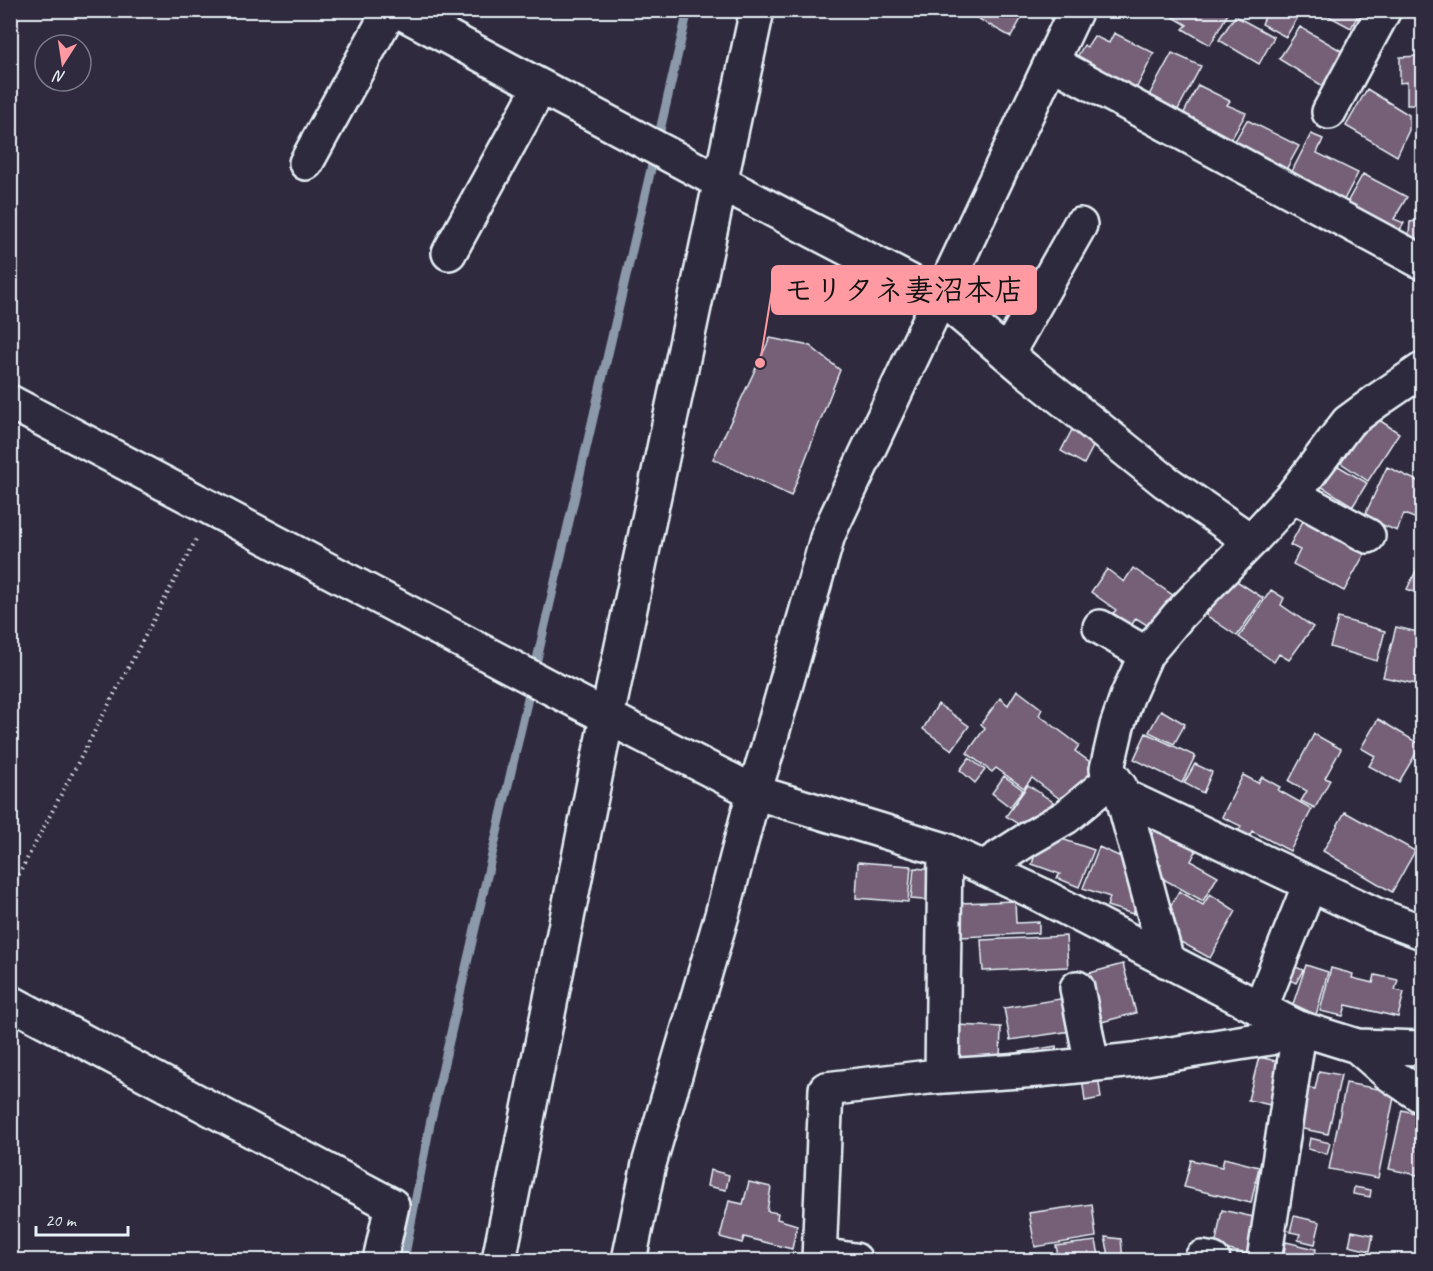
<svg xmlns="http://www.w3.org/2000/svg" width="1433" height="1271" viewBox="0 0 1433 1271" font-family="Caveat,'Klee One',sans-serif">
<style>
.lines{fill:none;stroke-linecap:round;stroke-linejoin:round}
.stream{stroke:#8b99ab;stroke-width:9}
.building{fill:#746077;stroke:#e8f1f8;stroke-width:1.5}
.minor-casing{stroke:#e8f1f8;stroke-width:38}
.path{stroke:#e8f1f8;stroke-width:4;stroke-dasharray:1.5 4.5;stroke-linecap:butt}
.minor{stroke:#2f2a3d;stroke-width:33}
.leader{fill:none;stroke:#ff9aa2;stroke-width:2}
.callout-dot{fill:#ff9aa2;stroke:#2f2a3d;stroke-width:2}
.callout{fill:#ff9aa2;stroke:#ff9aa2;stroke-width:2}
.callout-label{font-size:30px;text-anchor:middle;font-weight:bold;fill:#111}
</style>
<rect width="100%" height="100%" fill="#2f2a3d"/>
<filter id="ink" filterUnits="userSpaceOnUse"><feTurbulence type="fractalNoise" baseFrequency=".0167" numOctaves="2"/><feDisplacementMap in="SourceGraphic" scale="12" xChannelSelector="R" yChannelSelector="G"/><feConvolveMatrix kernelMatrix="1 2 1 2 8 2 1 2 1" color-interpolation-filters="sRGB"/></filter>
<g filter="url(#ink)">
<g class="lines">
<path class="stream" d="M534 672 688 10
M404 1260 430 1124 531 685"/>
</g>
<path class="building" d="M963 10H1026L1011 37Z
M1161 10H1230L1210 45 1183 29 1187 25Z
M1268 10H1302L1286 37 1262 24Z
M1322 10H1369L1364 21 1357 17 1351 28 1321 12Z
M1235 16 1274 37 1259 64 1219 40Z
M1300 27 1347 54 1326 88 1279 59Z
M1114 33 1154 53 1131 99 1072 66 1084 45 1087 47 1094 36 1109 43Z
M1172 53 1201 66 1175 115 1147 99Z
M1422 56V105H1407V82L1400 83V57Z
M1198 85 1230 101 1227 105 1246 113 1227 147 1180 121Z
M1367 89 1409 115V130L1397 156 1346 126Z
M1247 120 1299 146 1283 175 1231 148Z
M1311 134 1323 139 1317 153 1358 173 1338 211 1286 183Z
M1363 174 1407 197 1394 219 1404 223 1394 240 1341 213Z
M1418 205 1422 206V248L1408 246 1410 222 1416 221Z
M770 338 810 346 840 370 791 496 713 459Z
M1373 416 1399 433 1368 481 1341 463Z
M1074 426 1097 439 1084 464 1061 451Z
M1333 463 1367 483 1353 506 1319 485Z
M1387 467 1422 483V521L1404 514 1397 531 1364 517Z
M1308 512 1370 544 1344 591 1293 564 1300 550 1290 545Z
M1133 568 1177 598 1155 630 1136 618 1131 626 1113 613 1116 610 1091 592 1107 569 1124 582Z
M1417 569 1422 571V591L1421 595 1407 589Z
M1232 578 1263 598 1237 636 1206 615Z
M1271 590 1284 598 1281 605 1313 627 1289 660 1279 654 1274 662 1239 637Z
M1338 618 1385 631 1377 661 1330 647Z
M1396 627 1422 633V669L1420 668 1416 684 1383 677Z
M1017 690 1042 709 1039 715 1079 745 1075 751 1097 767 1068 805 1032 778 1024 788 996 768 992 772 967 753 985 728 981 724 1000 698 1008 705Z
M938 704 969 726 952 750 923 729Z
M1161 710 1185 724 1174 744 1149 732Z
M1378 719 1421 745 1399 782 1369 766 1375 756 1361 748Z
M1146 733 1195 756 1182 783 1134 759Z
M1314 734 1341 749 1325 778 1330 780 1315 808 1301 801 1307 791 1289 781Z
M969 758 985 770 975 783 960 770Z
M1195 764 1212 772 1203 793 1184 783Z
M1243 775 1258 783 1262 777 1280 787 1278 790 1312 809 1290 851 1252 831 1246 843 1235 838 1241 826 1222 817Z
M1004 776 1023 790 1010 807 992 793Z
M1028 785 1053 802 1040 819 1033 815 1024 828 1006 816Z
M1345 812 1415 851 1392 892 1323 851Z
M1158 824 1199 845 1191 861 1218 876 1203 901 1156 875 1161 865 1149 859 1154 850 1146 845Z
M1053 836 1094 850 1079 887 1057 878 1060 874 1032 864 1039 842 1050 846Z
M1099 847 1132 862 1136 871 1129 886 1142 890 1133 914 1107 906 1110 897 1083 888Z
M858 862 911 866 908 902 856 898Z
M914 868 936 870 935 901 911 899Z
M1179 891 1203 905 1210 894 1236 911 1210 958 1168 935 1174 923 1165 916Z
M1015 901 1016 923 1039 922V933L961 937 959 903Z
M1066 936 1068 967 983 971 981 940Z
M1123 964 1136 1013 1094 1024 1082 975Z
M1289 964 1303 970 1296 983 1282 976Z
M1306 965 1328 972 1316 1015 1293 1004Z
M1331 968 1353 974 1352 978 1373 983 1375 975 1398 980 1395 990 1404 992 1398 1017 1346 1005 1343 1016 1320 1011Z
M1066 998 1071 1031 1010 1040 1004 1008Z
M1418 998H1422V1025L1416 1024Z
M956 1025 1001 1027 1000 1060 955 1059Z
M1056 1046 1058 1059 1012 1065 1009 1054Z
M1259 1057 1285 1063 1275 1106 1248 1100Z
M1319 1071 1341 1075 1328 1134 1293 1127 1302 1086 1315 1089Z
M1098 1076 1101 1098 1085 1101 1082 1077Z
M1346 1083 1395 1092 1378 1178 1329 1169Z
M1402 1110 1422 1115V1176L1389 1169Z
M1310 1138 1330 1143 1327 1154 1308 1149Z
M1224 1158 1259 1167 1251 1203 1184 1187 1191 1160 1222 1167Z
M710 1170 729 1175 726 1190 707 1186Z
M749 1182 771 1187 767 1211 778 1213 777 1219 797 1225 792 1249 744 1237 742 1243 720 1237 729 1201 743 1204Z
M1354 1187 1371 1190 1370 1197 1353 1194Z
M1092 1204 1096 1237 1035 1247 1029 1213Z
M1222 1210 1254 1217 1247 1254 1215 1247Z
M1294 1216 1320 1222 1315 1244 1298 1240 1300 1234 1290 1232Z
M1352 1231 1373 1235 1370 1251 1349 1246Z
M1105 1237 1121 1239 1123 1260H1110Z
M1096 1241 1100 1260H1059L1056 1246Z
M1286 1242 1316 1249 1314 1260H1275L1277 1251 1284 1253Z"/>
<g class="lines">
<defs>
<path id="minor" d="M397 10 720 182 940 297 1026 370 1166 482 1251 541
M1051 62 1422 262
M1329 112 1384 10
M306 163 390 10
M449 253 540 87
M1007 354 1080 225
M10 402 553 689 754 792 945 850 1037 893 1296 1027 1357 1046 1422 1048
M1293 495 1368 536
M1100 627 1146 654
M1121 795 1374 914 1422 932
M983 868 1028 839 1066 817 1113 778
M1167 961 1120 787 1107 769 1117 726 1127 697 1146 654 1179 615 1251 541 1293 495 1348 422 1378 400 1422 370
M1077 988 1092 1064
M10 1002 392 1205 380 1260
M1260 1009 1310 884
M1357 1046 1388 1073 1422 1096
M942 1076 945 850
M819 1255 855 1260
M1202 1258 1213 1260
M499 1260 607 717 757 10
M629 1260 649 1164 722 915 754 792 767 751 828 535 1076 10
M819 1260 826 1089 929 1077 1038 1070 1134 1060 1270 1038 1290 1024
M1264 1260 1298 1039 1296 1027"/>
</defs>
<use href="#minor" class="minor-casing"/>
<path class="path" d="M10 891 198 536"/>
<use href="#minor" class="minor"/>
</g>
</g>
<path class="leader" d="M760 363L772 290"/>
<circle class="callout-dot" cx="760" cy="363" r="6"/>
<rect class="callout" x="772" y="266" width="264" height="48" rx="6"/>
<g class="callout-label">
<text x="904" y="300">モリタネ妻沼本店</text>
</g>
<rect width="1433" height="1271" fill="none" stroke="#2f2a3d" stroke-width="36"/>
<rect x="18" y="18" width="1397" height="1235" fill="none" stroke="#e8f1f8" stroke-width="2" filter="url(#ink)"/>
<g transform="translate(63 63) rotate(192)"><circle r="28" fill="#2f2a3d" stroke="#797a88" stroke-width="1.5"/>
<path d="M0-4.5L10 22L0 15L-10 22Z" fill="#ff9aa2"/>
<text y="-9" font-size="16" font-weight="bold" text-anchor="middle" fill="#e8f1f8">N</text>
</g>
<path d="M36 1226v9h92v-9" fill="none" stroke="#e8f1f8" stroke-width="3"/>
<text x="45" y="1226" font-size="18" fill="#e8f1f8" stroke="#2f2a3d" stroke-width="4.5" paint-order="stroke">20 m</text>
</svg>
